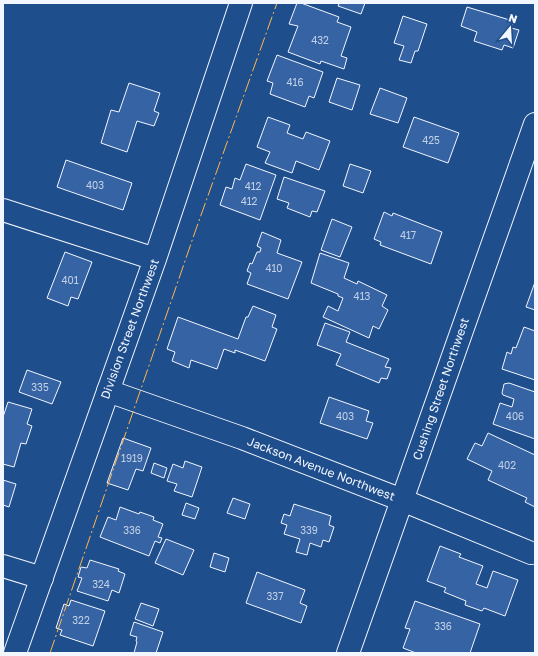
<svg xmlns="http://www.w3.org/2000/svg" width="538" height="656" viewBox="0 0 538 656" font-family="'Golos Text',sans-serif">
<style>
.building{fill:#3563a3;stroke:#f2f6ff}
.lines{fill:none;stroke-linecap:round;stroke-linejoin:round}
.street-casing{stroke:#f2f6ff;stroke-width:24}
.secondary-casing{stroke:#f2f6ff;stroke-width:24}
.street{stroke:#1f4e8c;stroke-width:22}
.secondary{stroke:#1f4e8c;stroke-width:22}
.power{stroke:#ffb74d;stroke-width:1;stroke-dasharray:14 3 2 3;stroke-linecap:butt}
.labels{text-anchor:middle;stroke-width:3;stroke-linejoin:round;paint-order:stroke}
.number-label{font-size:10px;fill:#c3d1e8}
.street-label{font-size:12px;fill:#f2f6ff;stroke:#1f4e8c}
</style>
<rect width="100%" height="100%" fill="#1f4e8c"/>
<path class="building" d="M297 3H301L339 17 337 22 351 27 341 56 347 58 344 69 321 61 320 64 288 52 298 26 289 24Z
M336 3H365L361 14 338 6 339 4Z
M467 7 513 21 511 28 519 30 513 48 504 45 502 50 474 41 477 32 461 26Z
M403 16 427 24 418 51H415L411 63 399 60 404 46 394 43Z
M277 55 323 72 314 98 309 96 305 107 270 94 273 83 267 81Z
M337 78 360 85 352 110 329 102Z
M129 83 160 93 154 111 159 113 154 126 137 121 127 152 101 143 111 110 119 112Z
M380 88 407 98 398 123 370 114Z
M268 117 290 125 287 133 303 139 306 132 330 141 319 170 296 161 292 173 265 163 270 152 257 147Z
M414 117 459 133 448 163 403 147Z
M66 160 132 183 123 210 57 187Z
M246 164 276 175 260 220 220 205 226 187 232 189 235 178 240 180Z
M350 164 371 171 363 193 343 186Z
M284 177 325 191 317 212 312 211 310 217 287 208 289 203 277 199Z
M384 212 392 216 393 213 442 232 431 264 380 245 381 242 374 239Z
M332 219 352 227 340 257 321 250Z
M262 232 281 240 277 253 302 262 288 299 247 284 251 273 247 271 250 263 252 264 257 252H260L261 248 257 246Z
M65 252 92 262 78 299 71 297 68 306 47 298Z
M320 253 349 263 344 278 357 284 358 281 387 295 382 306 388 310 379 329 373 326 369 338 323 317 328 306 338 311 343 298 338 296V294L311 283Z
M535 282V310L526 307Z
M253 306 276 315 272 327 277 329 265 361 235 350V353L224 349 217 369 191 360 189 368 172 361 175 352 167 349 178 317 238 339 246 317H248Z
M325 323 350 332 346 342 389 359 385 367 391 368 387 379 381 378 379 383 336 365 341 354 317 345Z
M524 327 535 331V380L502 369 507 352 511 354 513 347 516 348Z
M27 370 61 382 52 404 19 392Z
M509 383 535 392V439L493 424 500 403 512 407 514 399 503 395 502 393 504 384Z
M329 397 369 411 366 421 373 423 367 439 320 423Z
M8 402 32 409 27 424 32 426 26 444 21 443 14 467 3 464V417Z
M488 433 535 455V507L525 502 527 498 488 480 492 471 467 459 475 443 482 446Z
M123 438 151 448 143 471 136 469 128 490 107 483Z
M185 461 202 467 192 497 174 491 177 484 167 481 173 464 183 468Z
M154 463 167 468 164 478 151 473Z
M3 480 16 484 9 507 3 505Z
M233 498 250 504 245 519 227 513Z
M186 503 199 508 195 519 182 515Z
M294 504 331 516 329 525 334 527 329 542 323 540 321 547 310 543 307 555 296 552 300 539 284 534 287 525 281 523 284 514 290 516Z
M120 507 139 514 140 512 154 517 153 520 163 524 158 537 162 538 160 543 155 541 149 556 100 537 108 517 116 520Z
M166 539 194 550 183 575 155 563Z
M440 546 461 554 459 557 483 566 476 584 487 588 493 571 518 580 505 616 484 608 482 611 465 605 466 601 444 592 446 588 427 581Z
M214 553 229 558 225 572 210 567Z
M90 560 119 569 118 571 125 574 119 593 112 590 108 601 77 591 82 578 78 577 81 567 87 568Z
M257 572 305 590 300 603 307 606 301 623 246 603Z
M71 600 105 611 93 646 60 635 62 630 56 628 64 604 69 606Z
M415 601 480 624 470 653H416L403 648 410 629 405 628Z
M141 603 159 609 153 626 135 619Z
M134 622 163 632 156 653H134L137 642 136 641 137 637 130 635Z"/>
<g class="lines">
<defs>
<path id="street" d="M108 391 242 438 402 500 531 553
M3 566 42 578
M348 653 535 124"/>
<path id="secondary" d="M3 210 155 259
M15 653 155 259 241 3"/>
</defs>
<use href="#street" class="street-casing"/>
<use href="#secondary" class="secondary-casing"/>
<use href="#street" class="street"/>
<use href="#secondary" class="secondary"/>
<path class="power" d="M50 653 195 232 277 3"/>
</g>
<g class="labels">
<g class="number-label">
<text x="320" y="44">432</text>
<text x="295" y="86">416</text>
<text x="431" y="144">425</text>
<text x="95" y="189">403</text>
<text x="253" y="190">412</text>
<text x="249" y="205">412</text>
<text x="408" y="239">417</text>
<text x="274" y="272">410</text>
<text x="70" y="284">401</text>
<text x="362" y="300">413</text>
<text x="40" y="391">335</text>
<text x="345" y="420">403</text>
<text x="515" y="420">406</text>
<text x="132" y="462">1919</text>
<text x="507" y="469">402</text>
<text x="132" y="534">336</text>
<text x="309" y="534">339</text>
<text x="101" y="588">324</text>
<text x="275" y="600">337</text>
<text x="81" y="624">322</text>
<text x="443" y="630">336</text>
</g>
<g class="street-label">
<text transform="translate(130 329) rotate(-70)" y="4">Division Street Northwest</text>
<text transform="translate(441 389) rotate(-71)" y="4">Cushing Street Northwest</text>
<text transform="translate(321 469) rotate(21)" y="4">Jackson Avenue Northwest</text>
</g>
</g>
<rect width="538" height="656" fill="none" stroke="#f2f6ff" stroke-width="8"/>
<g transform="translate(510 28) rotate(18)" stroke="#1f4e8c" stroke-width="3" paint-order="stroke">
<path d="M0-3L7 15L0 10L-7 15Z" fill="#f2f6ff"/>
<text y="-6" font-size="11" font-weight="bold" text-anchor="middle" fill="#f2f6ff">N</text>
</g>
</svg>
